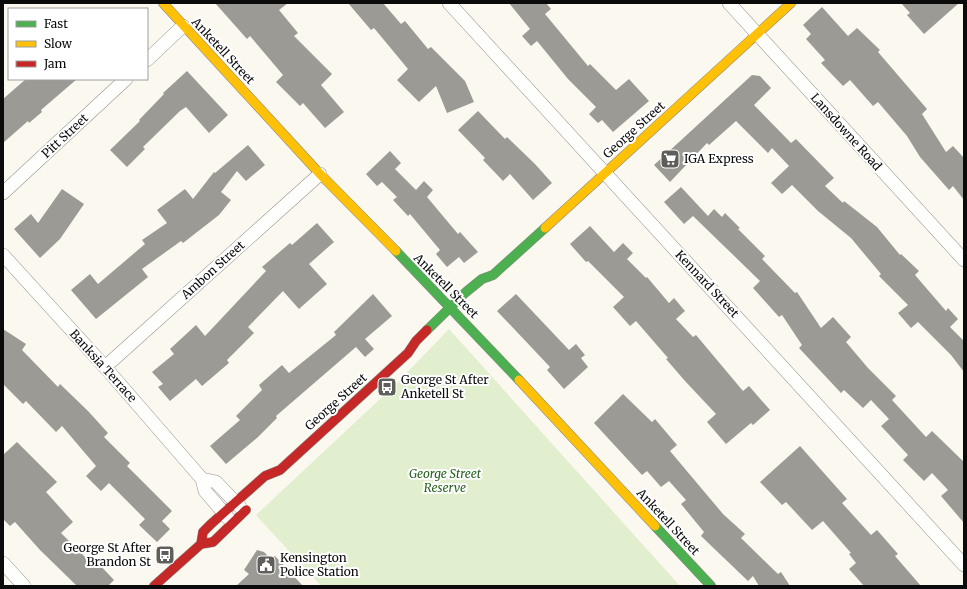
<svg xmlns="http://www.w3.org/2000/svg" width="967" height="589" viewBox="0 0 967 589" font-family="Merriweather,serif">
<style>
.green{fill:#e1efcf}
.building{fill:#9c9a95}
.lines{fill:none;stroke-linecap:round;stroke-linejoin:round}
.street-casing{stroke:#93928e;stroke-width:14}
.fast-casing{stroke:#898884;stroke-width:10}
.slow-casing{stroke:#898884;stroke-width:10}
.jam-casing{stroke:#898884;stroke-width:10}
.street{stroke:#fefefd;stroke-width:13}
.fast{stroke:#4caf50;stroke-width:9}
.slow{stroke:#ffc107;stroke-width:9}
.jam{stroke:#c62828;stroke-width:9}
.labels{text-anchor:middle;stroke-width:4;stroke-linejoin:round;paint-order:stroke}
.street-label{font-size:12px;fill:#0b0b0b;stroke:#fff}
.poi-label{font-size:12px;fill:#0b0b0b;stroke:#fff;text-anchor:start}
.park-label{font-size:12px;font-style:italic;fill:#27611e;stroke:#fff}
</style>
<rect width="100%" height="100%" fill="#faf8ef"/>
<path class="green" d="M449 329 680 586H321L256 515 395 385Z"/>
<path class="building" d="M215 3H288L279 10 298 33 294 36 332 74 321 85 344 112 325 128 303 103 300 106 276 82 283 75 250 36 247 39Z
M348 3H383L401 24 405 21 428 49 431 47 465 81 474 102 447 113 436 86 419 102 397 80 408 69 374 28 371 30Z
M509 3H546L551 9 545 14 588 66 590 64 616 90 629 79 649 101 613 132 602 120 598 123 589 114 596 107 568 79 537 41 531 46 522 36 530 29Z
M901 3H959L924 34 907 15 910 13Z
M822 7 848 36 857 28 880 50 878 52 927 109 922 114 946 152 953 146 964 158V200L953 186 949 190 920 157 907 136 878 102 873 106 850 80 843 86 821 63 825 60 806 39 811 34 803 25Z
M187 71 228 115 209 133 186 107 180 111 143 147 145 149 127 167 110 150 140 121 139 120 164 94 163 93Z
M752 75 760 76 771 88 754 105 791 143 796 139 834 178 825 186 843 203 844 201 877 227 900 255 901 254 919 271 915 275 946 311 948 308 958 319 950 327 964 341V372L951 355 918 322 911 328 898 313 908 305 879 276 881 274 851 238 818 211 792 185 782 194 771 183 789 166 772 148 768 153 736 121 709 145 707 143 670 182 654 165Z
M26 79H77L41 110 42 112 29 123 28 121 3 143V99Z
M478 111 505 139 507 137 535 164 552 183 533 200 510 174 503 181 483 160 485 158 458 130Z
M248 145 265 165 246 181 237 171 221 192 231 200 219 215 183 243 181 241 142 269 148 277 96 319 71 290 90 274 98 284 145 244 142 240 167 223 157 210 185 189 193 199 214 172 215 173Z
M390 151 401 163 395 169 416 190 424 181 433 190 427 197 458 234 460 232 478 252 464 263 459 257 447 267 436 254 440 250 410 214 408 216 393 200 397 197 382 182 377 186 366 174Z
M681 187 708 216 714 209 722 217 725 213 740 228 738 229 765 256 762 259 795 293 797 292 821 328 833 317 851 337 846 342 868 368 896 396 892 400 926 437 932 431 964 462V523L941 496 948 490 932 473 924 481 903 460 908 455 881 426 889 419 871 400 863 408 844 390 841 393 799 348 802 345 782 315 779 317 753 288 760 281 693 216 684 224 664 202Z
M62 189 84 204 60 239 40 258 14 229 31 214 38 223Z
M317 223 334 242 309 264 327 284 299 309 283 291 248 327 254 333 227 360 229 363 202 386 196 379 170 401 158 387 163 384 152 372 174 354 170 349 196 325 205 336 266 271 262 267 290 243 292 245Z
M590 226 614 252 623 243 633 253 627 259 646 278 647 277 669 303 674 298 685 311 676 319 693 337 696 335 743 391 749 386 770 410 753 425 751 423 726 444 707 422 716 414 685 381 666 359 668 358 636 321 630 326 613 307 624 297 588 261 586 262 570 244Z
M373 294 392 316 365 339 374 349 365 357 356 347 276 416 277 418 258 437 226 464 210 446 240 420 236 416 262 390 259 385 282 365 289 373 336 335 334 332Z
M516 294 569 350 576 344 585 355 581 358 588 367 564 389 547 370 550 367 497 311Z
M3 329 26 344 22 350 58 387 60 384 88 411 108 433 104 437 130 463 127 466 172 511 162 521 170 529 157 542 139 525 145 519 109 483 101 491 86 476 96 466 62 426 56 432 26 401 23 404 3 384Z
M623 394 652 422 655 419 677 445 670 451 723 514 745 534 741 538 778 574 781 572 790 586H759L753 576 748 581 701 536 704 532 681 504 686 500 669 481 661 487 647 471 642 475 594 423Z
M17 442 57 482 46 492 73 522 61 533 93 565 97 562 114 580 108 586H77L40 550 15 522 10 526 3 519V455Z
M800 446 847 499 842 503 871 535 877 530 898 554 895 556 921 586H864L849 569 856 563 849 554 851 553 823 521 812 530 786 502 782 505 760 482Z
M257 550 264 552 271 559 275 556 303 586H236L249 574 244 570Z"/>
<g class="lines">
<defs>
<path id="street" d="M449 3 964 565
M729 3 964 260
M147 60 183 26
M3 193 126 79
M3 255 105 367 202 479 205 491 229 519
M105 367 320 174
M202 479 216 482 240 507
M3 563 24 586"/>
<path id="fast" d="M396 251 519 380
M427 330 466 292 482 279 493 275 545 228
M655 526 711 586"/>
<path id="slow" d="M163 3 320 174 396 251
M545 228 791 3
M519 380 655 526"/>
<path id="jam" d="M201 544 203 532 211 524 265 476 280 470 408 353 416 341 427 330
M154 586 201 544 213 542 246 510"/>
</defs>
<use href="#street" class="street-casing"/>
<use href="#fast" class="fast-casing"/>
<use href="#slow" class="slow-casing"/>
<use href="#jam" class="jam-casing"/>
<use href="#street" class="street"/>
<use href="#fast" class="fast"/>
<use href="#slow" class="slow"/>
<use href="#jam" class="jam"/>
</g>
<defs>
<symbol id="supermarket-square" viewBox="-11 -11 22 22"><rect x="-9" y="-9" width="18" height="18" rx="4" fill="#5f5e5b" stroke="#fff"/><path d="M-6-5.5h2.5l.6 2H6L4.5 2H-2.5L-4.4-4H-6ZM-1.5 3.2a1.3 1.3 0 1 0 .1 0ZM3 3.2a1.3 1.3 0 1 0 .1 0Z" fill="#fff"/></symbol>
<symbol id="bus-square" viewBox="-11 -11 22 22"><rect x="-9" y="-9" width="18" height="18" rx="4" fill="#5f5e5b" stroke="#fff"/><path d="M-5-6H5V4H4V6H2V4H-2V6H-4V4H-5ZM-3.5-4V0h7V-4ZM-3.5 1.2v1.5H-2V1.2ZM2 1.2v1.5H3.5V1.2Z" fill="#fff"/></symbol>
<symbol id="civic-square" viewBox="-11 -11 22 22"><rect x="-9" y="-9" width="18" height="18" rx="4" fill="#5f5e5b" stroke="#fff"/><path d="M-.6-6.5H3V-4.5H.6V-3L4-1V1h2V6H-6V1h2V-1L-.6-3ZM-1.2 2.5V6h2.4V2.5Z" fill="#fff"/></symbol>
</defs>
<g fill-rule="evenodd">
<use href="#supermarket-square" x="659" y="148" width="22" height="22"/>
<use href="#bus-square" x="376" y="376" width="22" height="22"/>
<use href="#bus-square" x="154" y="544" width="22" height="22"/>
<use href="#civic-square" x="255" y="554" width="22" height="22"/>
</g>
<g class="labels">
<g class="street-label">
<text transform="translate(223 51) rotate(47)" y="4">Anketell Street</text>
<text transform="translate(634 130) rotate(-42)" y="4">George Street</text>
<text transform="translate(846 132) rotate(48)" y="4">Lansdowne Road</text>
<text transform="translate(65 136) rotate(-43)" y="4">Pitt Street</text>
<text transform="translate(213 270) rotate(-42)" y="4">Ambon Street</text>
<text transform="translate(707 284) rotate(47)" y="4">Kennard Street</text>
<text transform="translate(446 286) rotate(45)" y="4">Anketell Street</text>
<text transform="translate(103 366) rotate(48)" y="4">Banksia Terrace</text>
<text transform="translate(336 402) rotate(-42)" y="4">George Street</text>
<text transform="translate(668 522) rotate(47)" y="4">Anketell Street</text>
</g>
<g class="poi-label">
<text x="684" y="163">IGA Express</text>
<text x="401" y="384">George St After<tspan x="401" dy="14">Anketell St</tspan></text>
<text x="151" y="552" text-anchor="end">George St After<tspan x="151" dy="14">Brandon St</tspan></text>
<text x="280" y="562">Kensington<tspan x="280" dy="14">Police Station</tspan></text>
</g>
<g class="park-label">
<text x="445" y="478">George Street<tspan x="445" dy="14">Reserve</tspan></text>
</g>
</g>
<rect width="967" height="589" fill="none" stroke="#0b0b0b" stroke-width="8"/>
<rect x="8" y="8" width="140" height="72" fill="#ffffff" stroke="#9d9d9d"/>
<rect x="16" y="21" width="20" height="6" fill="#4caf50" stroke="#9d9d9d"/>
<text x="44" y="28" font-size="12" fill="#0b0b0b">Fast</text>
<rect x="16" y="41" width="20" height="6" fill="#ffc107" stroke="#9d9d9d"/>
<text x="44" y="48" font-size="12" fill="#0b0b0b">Slow</text>
<rect x="16" y="61" width="20" height="6" fill="#c62828" stroke="#9d9d9d"/>
<text x="44" y="68" font-size="12" fill="#0b0b0b">Jam</text>
</svg>
